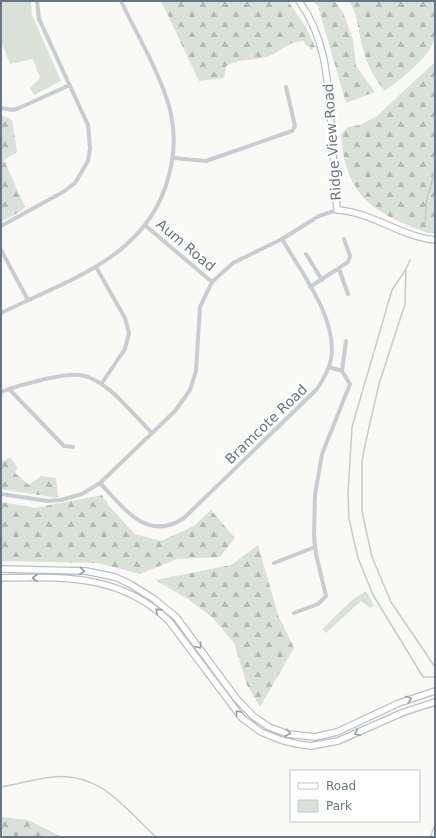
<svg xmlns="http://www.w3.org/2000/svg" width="436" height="838" viewBox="0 0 436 838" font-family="'DejaVu Sans',sans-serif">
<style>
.green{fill:#dae1d7}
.forest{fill:url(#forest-firs)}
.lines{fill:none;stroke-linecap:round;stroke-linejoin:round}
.stream{stroke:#c3cbd1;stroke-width:1.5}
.secondary-casing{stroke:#bbbfc4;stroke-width:8}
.street{stroke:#c9ccd0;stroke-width:4}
.secondary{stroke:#fff;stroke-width:5.5}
.oneway{stroke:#959eac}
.labels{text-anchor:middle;stroke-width:4;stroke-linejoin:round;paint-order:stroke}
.street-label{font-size:14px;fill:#677588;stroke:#fff}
</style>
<defs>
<pattern id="forest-firs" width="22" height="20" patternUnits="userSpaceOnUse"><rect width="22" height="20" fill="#dae1d7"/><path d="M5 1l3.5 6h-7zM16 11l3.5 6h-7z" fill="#b5bbb4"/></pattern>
</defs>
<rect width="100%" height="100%" fill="#f9f9f6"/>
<path class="green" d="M1 1H31L32 15 61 81 34 95 30 88 40 78 33 59 10 64 1 41Z
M366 591 374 606 370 608 361 601 326 633 322 629 352 600Z"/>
<path class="forest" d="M161 1H288L306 27 315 47 311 50 303 41C289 41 283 50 271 55 256 62 241 57 226 66L224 78 199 81Z
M313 1H334L343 12 353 40 356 66 375 92 346 103 318 6Z
M349 1H435C435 12 436 24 435 35 433 56 400 79 385 91 375 79 367 65 363 49 358 32 359 16 349 1Z
M435 62V233H428C374 213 345 197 341 134L348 127 360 125 377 116Z
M1 115 12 120 17 152 4 160 25 207C18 214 9 217 1 222Z
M10 457 17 467 15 473 29 485 41 476 56 478 58 498 1 489V463Z
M102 495 110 507 135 534 161 541 194 526 211 510 235 538 220 557 177 559 140 574 98 563 1 561V502L35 508Z
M258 545 278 615 294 648 260 707 247 685 234 643 213 618 188 599 155 580 231 565Z
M1 817 28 820 62 837H1Z"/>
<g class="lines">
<path class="stream" d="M425 226 426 203 435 171
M410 260 406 269 405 304 379 384 365 445 362 461V511L372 557 391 602 435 667
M406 269 392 290 352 427 348 494 349 519 358 558 373 595 423 677H435
M1 787C18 784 35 779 52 777 100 771 125 809 156 837
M430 837 435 825"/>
<defs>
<path id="secondary" d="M299 1C326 38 328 81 331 125 333 154 335 182 337 210 372 212 399 236 435 240
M1 569 86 571 115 577 130 584 154 599 176 617 236 698 253 716 269 727 288 734 315 737 337 732 399 703 435 691
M1 578C65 577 120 574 169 621L242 718 261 732 281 740 297 744 311 746 338 741 404 712 435 702"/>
</defs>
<use href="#secondary" class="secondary-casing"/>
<path class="street" d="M1 108 13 110 19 108 70 85
M173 158 206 161 292 131 295 126 286 87
M1 226 63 192 75 183 88 161 90 148 88 125 39 19 37 1
M146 226 212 282
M1 250 28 300
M306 254 322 280
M96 267 125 318 129 333 125 349 102 383
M339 269 348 294
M310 287 348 262 350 256 344 239
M1 313C68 280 149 257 169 175 175 153 175 128 169 106 158 69 137 35 121 1
M342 371 346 341
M9 389 64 446 73 447
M1 392C15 386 30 383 45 379 56 377 67 374 79 375 106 377 133 415 152 433
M100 483C123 507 147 543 184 518L317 389C323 380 329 370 331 359 338 319 301 272 282 239
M1 494 48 501 61 500 82 494 100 483 175 411 190 390 196 371 200 307 212 282 233 263 282 239 319 216 337 210
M274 563 315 547
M294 613 318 604 326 596 316 554 314 536 315 495 322 454 350 384 342 371 329 367"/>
<use href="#secondary" class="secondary"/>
</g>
<defs><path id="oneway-chevron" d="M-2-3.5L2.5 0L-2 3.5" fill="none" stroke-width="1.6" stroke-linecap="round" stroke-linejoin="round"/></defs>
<g class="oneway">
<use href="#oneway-chevron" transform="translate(82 571) rotate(5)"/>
<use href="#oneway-chevron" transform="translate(35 578) rotate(-180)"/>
<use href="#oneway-chevron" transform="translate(158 611) rotate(-140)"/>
<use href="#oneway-chevron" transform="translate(199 646) rotate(54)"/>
<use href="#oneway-chevron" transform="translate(409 699) rotate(-20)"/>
<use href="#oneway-chevron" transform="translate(238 713) rotate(-130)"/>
<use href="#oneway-chevron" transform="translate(288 733) rotate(13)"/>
<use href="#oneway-chevron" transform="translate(357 733) rotate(156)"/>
</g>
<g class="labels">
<g class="street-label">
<text transform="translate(332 142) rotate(-94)" y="5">Ridge View Road</text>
<text transform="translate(186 245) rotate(40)" y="5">Aum Road</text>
<text transform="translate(266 424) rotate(-44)" y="5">Bramcote Road</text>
</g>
</g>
<rect width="436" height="838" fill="none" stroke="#677588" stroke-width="4"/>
<rect x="290" y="770" width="130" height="52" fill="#ffffff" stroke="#c2c8cf"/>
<rect x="298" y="783" width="20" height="6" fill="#ffffff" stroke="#c2c8cf"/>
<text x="326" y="790" font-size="12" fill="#677588">Road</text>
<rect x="298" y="800" width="20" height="12" fill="#dae1d7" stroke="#c2c8cf"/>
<text x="326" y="810" font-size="12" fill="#677588">Park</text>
</svg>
